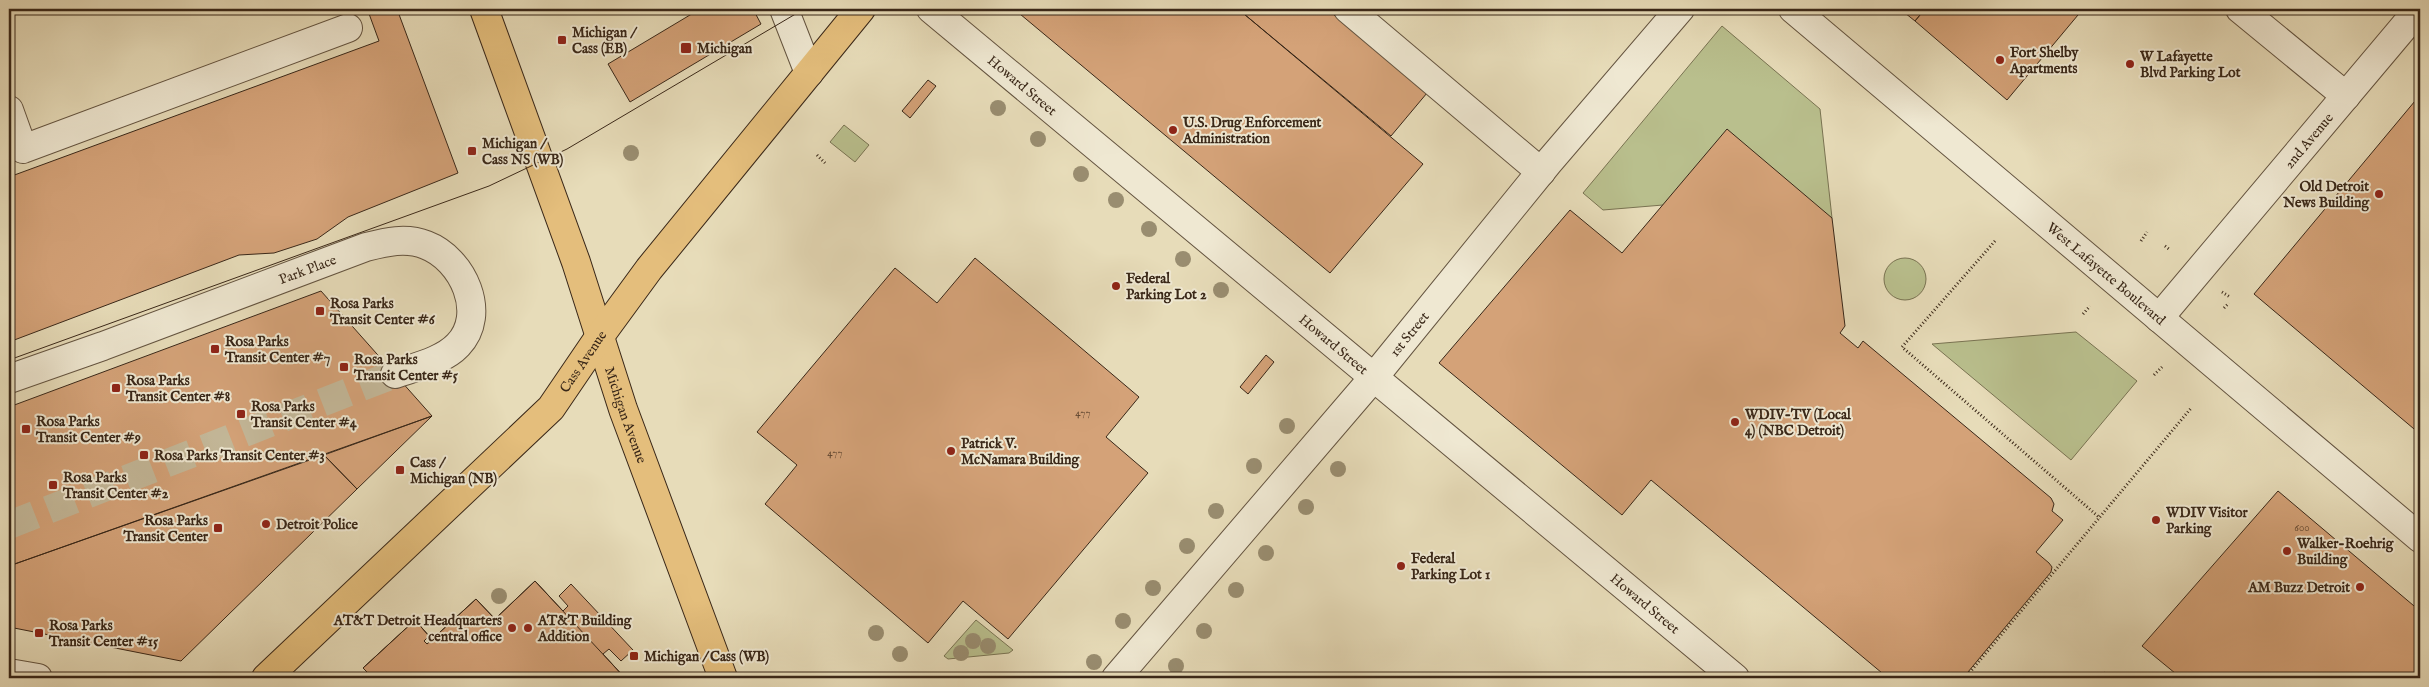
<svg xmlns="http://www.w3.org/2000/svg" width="2429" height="687" viewBox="0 0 2429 687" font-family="'IM FELL English',serif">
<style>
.green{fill:#b9bf8d;stroke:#797352}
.building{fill:#d4a278;stroke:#392718}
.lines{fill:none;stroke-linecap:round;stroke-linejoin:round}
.minor-tunnel{stroke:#c4b899;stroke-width:28;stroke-dasharray:28 14;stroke-linecap:butt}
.minor-casing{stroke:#645440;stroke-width:30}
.major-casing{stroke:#392718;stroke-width:30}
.path{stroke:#392718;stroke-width:3;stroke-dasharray:1 2.5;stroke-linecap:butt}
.minor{stroke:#efe8d2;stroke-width:28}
.major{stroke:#e4be7c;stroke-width:28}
.tram{stroke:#392718;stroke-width:1}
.tree{fill:#998d70}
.poi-dot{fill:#8f2418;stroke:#efe8d2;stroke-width:2}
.labels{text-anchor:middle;stroke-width:4;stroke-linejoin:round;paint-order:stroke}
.number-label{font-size:11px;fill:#604630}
.poi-label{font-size:14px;font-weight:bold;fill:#392718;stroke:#efe8d2;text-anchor:start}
.street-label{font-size:14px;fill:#392718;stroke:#efe8d2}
</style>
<rect width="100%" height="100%" fill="#e7dcb9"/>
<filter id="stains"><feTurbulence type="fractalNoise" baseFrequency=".004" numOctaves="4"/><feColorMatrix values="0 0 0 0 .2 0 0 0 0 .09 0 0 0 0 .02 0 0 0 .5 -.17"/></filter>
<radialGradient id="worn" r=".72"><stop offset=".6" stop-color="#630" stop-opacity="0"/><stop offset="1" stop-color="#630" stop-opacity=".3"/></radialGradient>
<path class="green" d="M1722 26 1820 109 1832 218 1663 205 1603 210 1583 193Z
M844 125 869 145 855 162 830 142Z
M1884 279a21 21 0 1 1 42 0a21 21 0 1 1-42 0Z
M2076 332 2137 381 2071 460 1932 344Z
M976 620 1013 650 1009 653 948 659 944 656Z"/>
<path class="building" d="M373 9H397L458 173 348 217 317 239 274 253 239 255 9 342V177L379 41 368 11Z
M700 9H753L761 24 630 102 608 64Z
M1014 9H1238L1423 164 1330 273Z
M1238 9H1327L1427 93 1391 136Z
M1900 9H1925L1915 21Z
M1925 9H2083L2007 100 1915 21Z
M928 80 936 86 910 118 902 111Z
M2420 95V434L2254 294Z
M1727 129 1832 218 1845 326 1840 333 1858 348 1863 341 2051 498 2054 504 2052 511 2063 520 2036 552 2049 563 2052 567 2051 572 1963 678H1888L1651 480 1622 515 1439 363 1570 210 1622 253Z
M975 258 1139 397 1106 437 1148 473 1008 639 963 601 928 643 765 504 797 465 757 432 895 268 937 303Z
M321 291 432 416 9 566V407Z
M1266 355 1274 362 1248 394 1240 387Z
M432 416 357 489 324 455Z
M324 455 357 489 181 661 9 627V566Z
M2278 491 2420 611V678H2181L2142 646Z
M535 581 625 678H373L363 668 415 620 429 636 424 641 427 644 476 599 495 619Z
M535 581 563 611 568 606 559 596 571 584 633 650 621 661 609 649 603 654 625 678H373L363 668 415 620 429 636 424 641 427 644 476 599 495 619Z
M2104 672 2112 678H2098Z"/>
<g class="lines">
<path class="minor-tunnel" d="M9 525 395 374"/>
<defs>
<g id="minor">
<path d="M784 9 809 73"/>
<path id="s1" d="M931 9 1735 678"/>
<path d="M1348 9 1541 172"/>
<path id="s2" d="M1793 9 2420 538"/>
<path d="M2240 9 2346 96"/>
<path d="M9 110 23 149 348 28"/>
<path id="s3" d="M2159 318 2419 9"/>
<path id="s4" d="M9 379 103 346 366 247C386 242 406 237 426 245 463 259 488 314 458 345 443 361 415 367 395 374"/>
<path d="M9 673 38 678"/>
<path id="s5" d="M1116 678 1374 377 1548 163 1680 9"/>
</g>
<g id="major">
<path id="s6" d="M484 9 576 262 623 409 723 678"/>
<path id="s7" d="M266 678 551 408 600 336 649 269 861 9"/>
</g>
</defs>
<use href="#minor" class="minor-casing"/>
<use href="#major" class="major-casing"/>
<path class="path" d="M817 155 825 163
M1995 241 1902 347 2100 518
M2141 241 2147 232
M2165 246 2169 249
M2222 292 2230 297
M2224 308 2229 303
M2083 314 2090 306
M2154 375 2162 367
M1965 678 2192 407"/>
<use href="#minor" class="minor"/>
<use href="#major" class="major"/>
<path class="tram" d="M9 360 489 186 567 149 804 9"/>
</g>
<g class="tree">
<circle cx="998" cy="108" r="8"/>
<circle cx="1038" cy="139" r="8"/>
<circle cx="631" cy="153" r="8"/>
<circle cx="1081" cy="174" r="8"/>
<circle cx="1116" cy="200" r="8"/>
<circle cx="1149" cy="229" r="8"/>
<circle cx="1183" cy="259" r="8"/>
<circle cx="1221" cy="290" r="8"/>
<circle cx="1287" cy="426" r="8"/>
<circle cx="1254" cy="466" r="8"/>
<circle cx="1338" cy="469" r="8"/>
<circle cx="1306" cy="507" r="8"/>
<circle cx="1216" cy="511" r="8"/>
<circle cx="1187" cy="546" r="8"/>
<circle cx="1266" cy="553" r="8"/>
<circle cx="1153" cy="588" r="8"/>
<circle cx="1236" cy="590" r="8"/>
<circle cx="499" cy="596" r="8"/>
<circle cx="1123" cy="621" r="8"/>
<circle cx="1204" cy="631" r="8"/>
<circle cx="876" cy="633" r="8"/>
<circle cx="973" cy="641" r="8"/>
<circle cx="988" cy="646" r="8"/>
<circle cx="961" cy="653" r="8"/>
<circle cx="900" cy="654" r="8"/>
<circle cx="1094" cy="662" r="8"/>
<circle cx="1176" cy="666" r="8"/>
</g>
<g class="poi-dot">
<rect x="557" y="35" width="10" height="10" rx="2.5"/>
<rect x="680" y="42" width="12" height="12" rx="2.5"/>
<circle cx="2000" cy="60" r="5"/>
<circle cx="2130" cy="64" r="5"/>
<circle cx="1173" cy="130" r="5"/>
<rect x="467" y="146" width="10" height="10" rx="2.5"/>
<circle cx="2379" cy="194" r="5"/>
<circle cx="1116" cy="286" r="5"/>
<rect x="315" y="306" width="10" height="10" rx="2.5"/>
<rect x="210" y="344" width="10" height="10" rx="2.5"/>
<rect x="339" y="362" width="10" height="10" rx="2.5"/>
<rect x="111" y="383" width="10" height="10" rx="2.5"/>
<rect x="236" y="409" width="10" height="10" rx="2.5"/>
<circle cx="1735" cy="422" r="5"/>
<rect x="21" y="424" width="10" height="10" rx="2.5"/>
<circle cx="951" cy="451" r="5"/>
<rect x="139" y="450" width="10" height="10" rx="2.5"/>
<rect x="395" y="465" width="10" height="10" rx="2.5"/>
<rect x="48" y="480" width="10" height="10" rx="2.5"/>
<circle cx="2156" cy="520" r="5"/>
<circle cx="266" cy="524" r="5"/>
<rect x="213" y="523" width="10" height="10" rx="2.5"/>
<circle cx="2287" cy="551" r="5"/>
<circle cx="1401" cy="566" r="5"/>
<circle cx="2360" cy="587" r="5"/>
<circle cx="512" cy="628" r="5"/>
<circle cx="528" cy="628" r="5"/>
<rect x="34" y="628" width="10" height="10" rx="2.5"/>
<rect x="629" y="651" width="10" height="10" rx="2.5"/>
</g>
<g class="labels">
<g class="number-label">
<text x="1083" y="416">477</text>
<text x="835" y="456">477</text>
<text x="2302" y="531">600</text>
</g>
<g class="poi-label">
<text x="572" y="37">Michigan /<tspan x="572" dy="16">Cass (EB)</tspan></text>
<text x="697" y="53">Michigan</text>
<text x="2010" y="57">Fort Shelby<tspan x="2010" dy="16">Apartments</tspan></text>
<text x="2140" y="61">W Lafayette<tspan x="2140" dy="16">Blvd Parking Lot</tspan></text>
<text x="1183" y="127">U.S. Drug Enforcement<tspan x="1183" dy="16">Administration</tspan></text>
<text x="482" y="148">Michigan /<tspan x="482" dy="16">Cass NS (WB)</tspan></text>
<text x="2369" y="191" text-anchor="end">Old Detroit<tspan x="2369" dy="16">News Building</tspan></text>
<text x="1126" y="283">Federal<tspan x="1126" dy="16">Parking Lot 2</tspan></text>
<text x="330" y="308">Rosa Parks<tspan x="330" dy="16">Transit Center #6</tspan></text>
<text x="225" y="346">Rosa Parks<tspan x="225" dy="16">Transit Center #7</tspan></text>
<text x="354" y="364">Rosa Parks<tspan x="354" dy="16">Transit Center #5</tspan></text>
<text x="126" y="385">Rosa Parks<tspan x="126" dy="16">Transit Center #8</tspan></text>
<text x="251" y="411">Rosa Parks<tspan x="251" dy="16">Transit Center #4</tspan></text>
<text x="1745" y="419">WDIV-TV (Local<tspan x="1745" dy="16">4) (NBC Detroit)</tspan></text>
<text x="36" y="426">Rosa Parks<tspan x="36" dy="16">Transit Center #9</tspan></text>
<text x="961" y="448">Patrick V.<tspan x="961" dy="16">McNamara Building</tspan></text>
<text x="154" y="460">Rosa Parks Transit Center #3</text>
<text x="410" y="467">Cass /<tspan x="410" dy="16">Michigan (NB)</tspan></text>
<text x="63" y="482">Rosa Parks<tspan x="63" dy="16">Transit Center #2</tspan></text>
<text x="2166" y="517">WDIV Visitor<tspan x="2166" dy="16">Parking</tspan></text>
<text x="208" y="525" text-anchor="end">Rosa Parks<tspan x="208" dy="16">Transit Center</tspan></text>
<text x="276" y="529">Detroit Police</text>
<text x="2297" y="548">Walker-Roehrig<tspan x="2297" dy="16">Building</tspan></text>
<text x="1411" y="563">Federal<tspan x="1411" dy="16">Parking Lot 1</tspan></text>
<text x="2350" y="592" text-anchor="end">AM Buzz Detroit</text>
<text x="502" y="625" text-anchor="end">AT&amp;T Detroit Headquarters<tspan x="502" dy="16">central office</tspan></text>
<text x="538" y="625">AT&amp;T Building<tspan x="538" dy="16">Addition</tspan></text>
<text x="49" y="630">Rosa Parks<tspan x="49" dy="16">Transit Center #15</tspan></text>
<text x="644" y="661">Michigan / Cass (WB)</text>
</g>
<g class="street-label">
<text dy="5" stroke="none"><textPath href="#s1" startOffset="119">Howard Street</textPath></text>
<text dy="5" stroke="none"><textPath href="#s3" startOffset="232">2nd Avenue</textPath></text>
<text dy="5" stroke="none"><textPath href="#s4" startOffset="318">Park Place</textPath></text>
<text dy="5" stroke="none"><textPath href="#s2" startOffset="410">West Lafayette Boulevard</textPath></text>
<text dy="5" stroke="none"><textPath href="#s5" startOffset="452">1st Street</textPath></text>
<text dy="5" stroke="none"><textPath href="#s1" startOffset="524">Howard Street</textPath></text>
<text dy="5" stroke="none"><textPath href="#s7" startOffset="449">Cass Avenue</textPath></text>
<text dy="5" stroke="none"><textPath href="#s6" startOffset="430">Michigan Avenue</textPath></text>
<text dy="5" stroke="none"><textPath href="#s1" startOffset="929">Howard Street</textPath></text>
</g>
</g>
<rect width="2429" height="687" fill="none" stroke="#e7dcb9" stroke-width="30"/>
<rect x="10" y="10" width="2409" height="667" fill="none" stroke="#392718" stroke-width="2.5"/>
<rect x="15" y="15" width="2399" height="657" fill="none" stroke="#392718"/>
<rect width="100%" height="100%" filter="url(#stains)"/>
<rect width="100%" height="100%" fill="url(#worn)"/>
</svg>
